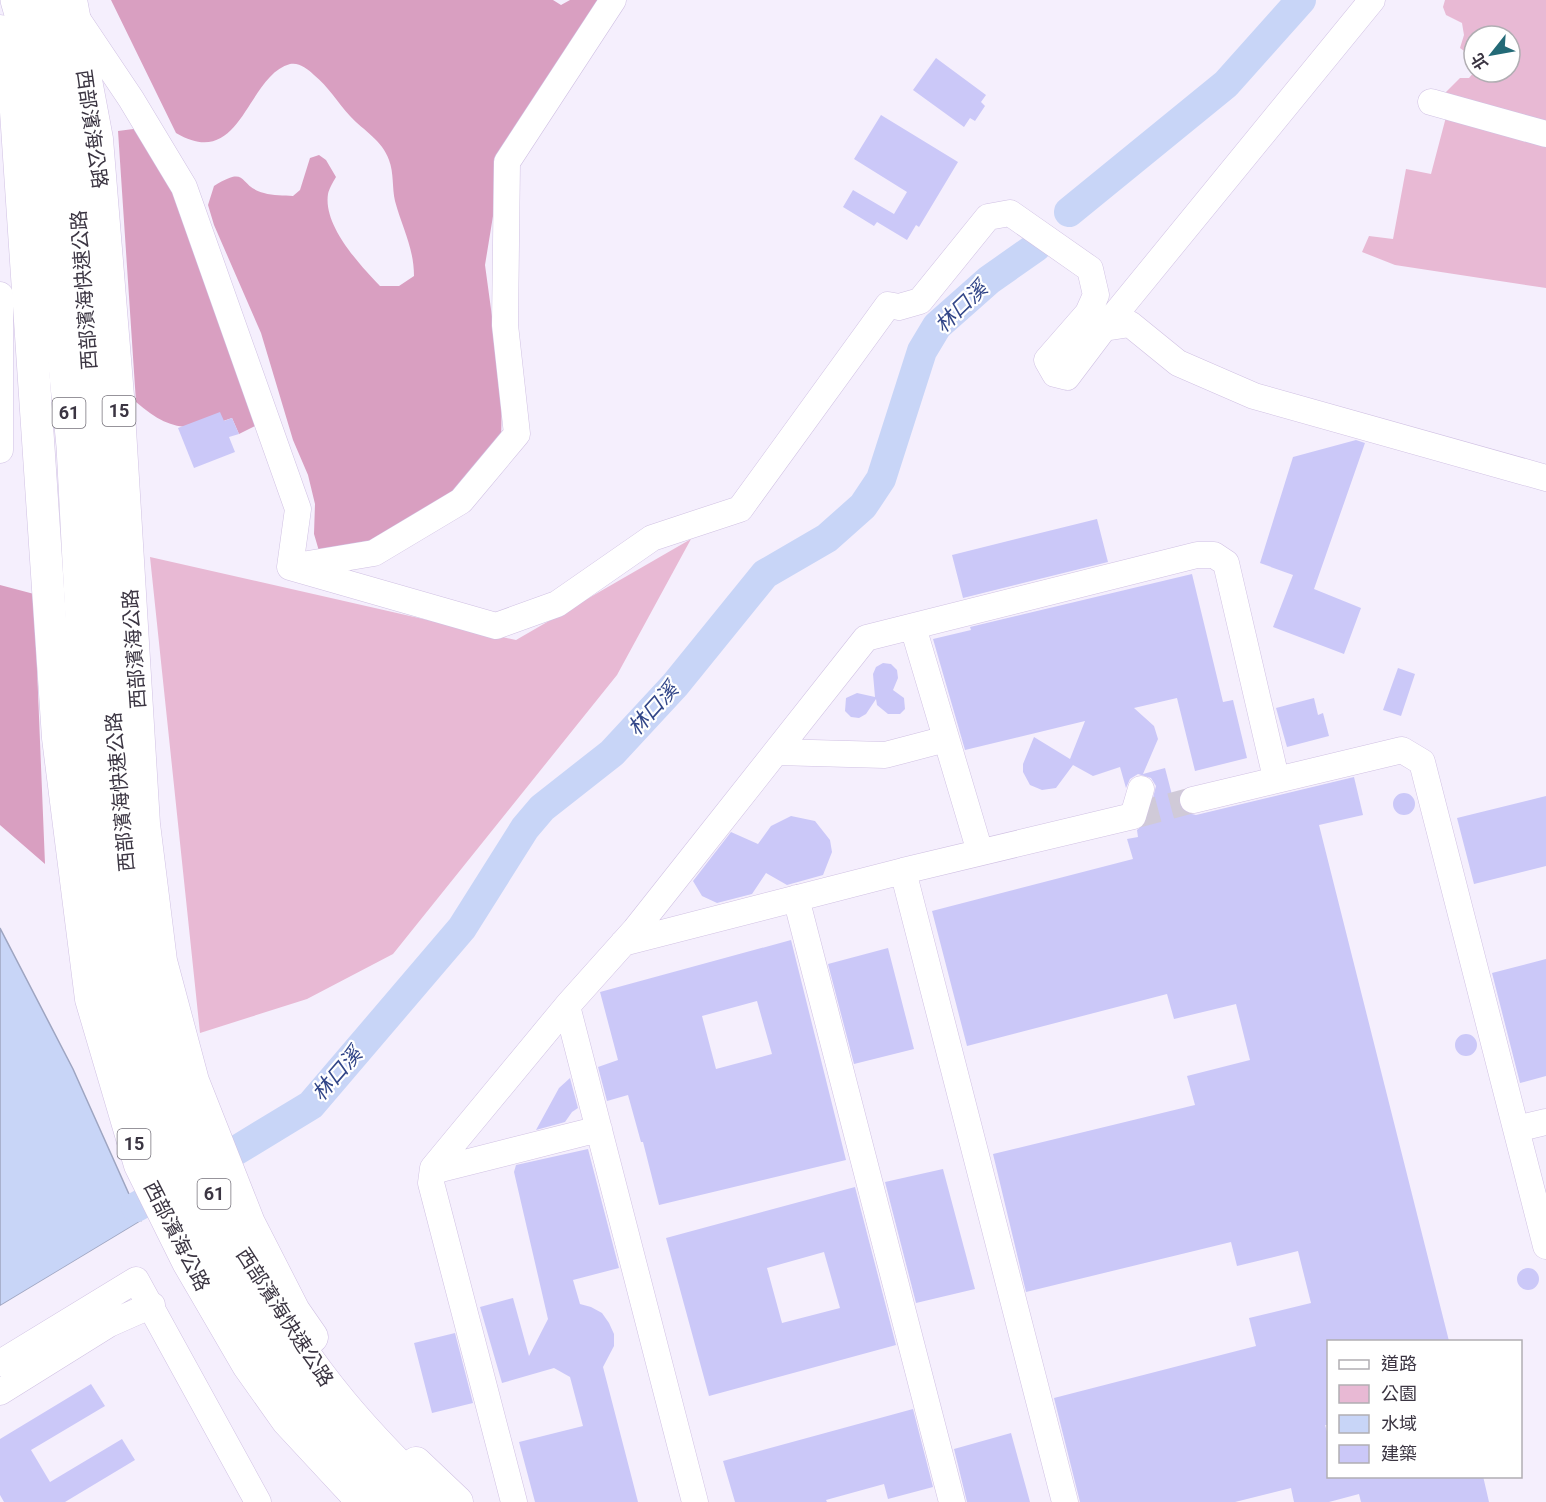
<svg xmlns="http://www.w3.org/2000/svg" width="1546" height="1502" viewBox="0 0 1546 1502" font-family="Roboto,'Noto Sans TC',sans-serif">
<style>
.green{fill:#e8b9d4}
.forest{fill:#d99fc1}
.water{fill:#c8d5f7;stroke:#9ea5c1;stroke-width:1.5}
.pier{fill:#f5effd}
.lines{fill:none;stroke-linecap:round;stroke-linejoin:round}
.river{stroke:#c8d5f7;stroke-width:30}
.building{fill:#cbc8f8;fill-rule:evenodd}
.minor-tunnel{stroke:#d0cad8;stroke-width:26;stroke-dasharray:26 13;stroke-linecap:butt}
.minor-casing{stroke:#d0c1e3;stroke-width:27}
.major-casing{stroke:#d0c1e3;stroke-width:33}
.highway-casing{stroke:#d0c1e3;stroke-width:34}
.minor{stroke:#fff;stroke-width:26}
.major{stroke:#fff;stroke-width:32}
.highway{stroke:#fff;stroke-width:33}
.labels{text-anchor:middle;stroke-width:4.5;stroke-linejoin:round;paint-order:stroke}
.shield{fill:#fff;stroke:#76727b;stroke-width:1.5}
.shield-label{font-size:18px;font-weight:bold;fill:#3b3542}
.street-label{font-size:20px;fill:#3b3542;stroke:#fff}
.water-label{font-size:21px;font-style:italic;fill:#324688;stroke:#fff}
</style>
<rect width="100%" height="100%" fill="#f5effd"/>
<path class="green" d="M1445 0H1546V126L1443 95 1460 78H1469L1474 72H1510V36H1474V58L1460 48 1464 35 1462 23 1446 15 1443 7Z
M1446 117 1546 140V288L1395 265 1362 252 1369 236 1393 239 1406 169 1431 174Z
M691 539 617 675 393 954 307 999 200 1033 150 557 516 640Z"/>
<path class="forest" d="M111 0H553L561 5 570 0H611L502 161 485 265 502 390 501 445 487 468 386 545 319 551 314 534 315 504 308 475 293 440 261 333 214 225 208 205 214 186C249 164 237 186 264 193 273 196 284 195 293 196L300 190 310 158 319 155 326 160 336 177C333 182 329 189 328 194 323 226 360 265 380 286H399L414 276C414 248 402 227 395 201 392 188 394 173 389 160 382 140 364 131 350 116 338 103 328 86 314 75 308 69 299 62 290 64 246 76 242 172 176 133Z
M141 128 151 134 257 425 239 434 232 418C191 433 169 431 136 402L118 131Z
M0 585 34 594 45 864 0 825Z"/>
<path class="water" d="M0 928 73 1069 141 1221 0 1306Z"/>
<path class="pier" d="M141 1221 143 1224 0 1309V1306Z"/>
<g class="lines">
<path class="river" d="M1069 212 1226 84 1301 0
M232 1153 311 1105 462 928 525 828 542 808 612 753 675 685 765 574 827 538 863 506 881 479 922 351 937 326 989 280 1036 247
M136 1207 147 1201"/>
</g>
<path class="building" d="M936 58 986 95 981 102 985 106 975 121 970 118 964 127 913 90Z
M881 115 958 162 919 227 916 225 907 240 877 222 874 226 843 207 853 190 894 214 907 192 854 159Z
M220 412 224 421 232 418 239 434 229 437 235 452 194 468 178 428Z
M1356 440 1365 443 1314 589 1361 608 1344 654 1273 627 1293 575 1260 563 1293 457Z
M1097 519 1108 562 963 598 952 555Z
M1192 574 1223 702 1233 700 1247 758 1195 771 1177 698 1134 708 1154 726 1158 739 1143 774 1165 768 1177 814 1184 812 1196 815 1354 777 1363 815 1319 825 1449 1341H1329V1425H1325L1329 1438V1476H1483L1489 1502H1361L1359 1494 1329 1502H1294L1291 1488 1235 1502H1080L1054 1398 1256 1346 1249 1318 1311 1303 1298 1251 1237 1266 1231 1242 1026 1292 993 1154 1195 1105 1187 1076 1250 1060 1236 1004 1174 1019 1167 994 967 1046 932 911 1133 859 1127 839 1138 837 1137 830 1147 821 1156 786 1151 778 1138 774 1130 779 1126 788 1120 767 1093 776 1073 765 1056 788 1042 790 1030 785 1023 772V764L1034 737 1070 759 1085 721 965 750 933 639 971 630 970 627Z
M883 663 891 664 897 670 898 678 893 690 904 698 905 709 900 714H888L877 705 876 699 866 714 859 718 851 717 845 711 846 698 857 693 875 697 873 674 876 667Z
M1398 668 1415 674 1401 716 1383 710Z
M1314 698 1318 715 1323 713 1329 736 1287 747 1276 708Z
M1393 804a11 11 0 1 1 22 0a11 11 0 1 1-22 0Z
M1546 796V866L1474 884 1457 818Z
M791 816 815 821 830 840 832 852 823 875 787 885 766 873 752 894 717 903 702 896 693 881 731 832 758 844 771 826Z
M791 940 846 1160 659 1205 643 1142H641L628 1095 607 1101 598 1067 618 1060 600 992ZM757 1001 772 1054 716 1069 702 1016Z
M888 948 914 1049 854 1064 828 964Z
M1546 959V1076L1520 1083 1492 973Z
M1455 1045a11 11 0 1 1 22 0a11 11 0 1 1-22 0Z
M570 1078 578 1108 572 1112 565 1122 536 1130 559 1088Z
M588 1149 619 1268 573 1280 580 1304 591 1307 602 1313 609 1323 614 1334V1346L603 1367 638 1502H535L519 1442 583 1426 570 1377 554 1368 502 1383 480 1307 513 1298 529 1356 548 1319 514 1172 516 1165Z
M943 1169 975 1289 916 1303 885 1182Z
M855 1187 896 1345 709 1396 666 1238ZM824 1252 840 1308 782 1323 767 1268Z
M1517 1279a11 11 0 1 1 22 0a11 11 0 1 1-22 0Z
M455 1333 473 1403 432 1413 414 1343Z
M91 1384 105 1406 31 1450 50 1482 122 1439 135 1460 65 1502H4L0 1495V1439Z
M913 1409 933 1487 888 1499 884 1484 826 1500 827 1502H735L723 1461Z
M1011 1433 1030 1502H967L954 1449Z"/>
<g class="lines">
<path class="minor-tunnel" d="M1133 816 1193 800"/>
<defs>
<path id="minor" d="M76 17 131 99 184 187 298 509 290 567 374 553 461 501 517 434 505 325 507 162 613 0
M1431 102 1546 134
M0 295V450
M1104 328 1372 0
M290 567 496 626 557 604 652 538 740 509 888 305 899 307 920 301 988 217 1010 213 1090 269 1096 295 1088 313 1047 360 1055 374 1067 377 1104 328 1130 324 1178 363 1254 396 1546 478
M913 627 980 852
M776 752 885 755 946 739
M1193 800 1402 750 1422 762 1546 1246
M796 898 952 1502
M623 943 903 871
M567 1006 695 1502
M1516 1129 1546 1122
M433 1171 599 1129
M0 1363 136 1280 258 1502
M0 1392 109 1324 152 1305
M514 1502 431 1183 433 1168 567 1006 635 930 866 638 1197 555H1214L1226 563 1276 778
M1065 1502 903 871 1133 816 1141 789"/>
<path id="major" d="M71 0 97 139 118 396 144 824 161 961 193 1081 249 1223 294 1311 312 1337
M0 31 14 82 58 738 91 999 140 1165 188 1262 248 1365 287 1420 363 1502
M416 1463 457 1502"/>
<path id="highway" d="M17 0 34 59 53 244 73 446 93 830 114 974 145 1088 175 1169 215 1257 269 1342 329 1426 397 1502
M43 0C74 125 82 253 91 381 98 490 105 599 112 708 120 832 128 962 167 1080 206 1194 264 1310 341 1403 370 1438 402 1470 434 1502"/>
</defs>
<use href="#minor" class="minor-casing"/>
<use href="#major" class="major-casing"/>
<use href="#highway" class="highway-casing"/>
<use href="#minor" class="minor"/>
<use href="#major" class="major"/>
<use href="#highway" class="highway"/>
</g>
<g class="labels">
<g class="shield">
<rect x="102.5" y="396" width="33" height="30" rx="4.5"/>
<rect x="52.5" y="398" width="33" height="30" rx="4.5"/>
<rect x="117.5" y="1129" width="33" height="30" rx="4.5"/>
<rect x="197.5" y="1179" width="33" height="30" rx="4.5"/>
</g>
<g class="shield-label">
<text x="119" y="417">15</text>
<text x="69" y="419">61</text>
<text x="134" y="1150">15</text>
<text x="214" y="1200">61</text>
</g>
<g class="street-label">
<text transform="translate(92 129) rotate(82)" y="7">西部濱海公路</text>
<text transform="translate(84 290) rotate(-94)" y="7">西部濱海快速公路</text>
<text transform="translate(134 649) rotate(-94)" y="7">西部濱海公路</text>
<text transform="translate(120 792) rotate(-95)" y="7">西部濱海快速公路</text>
<text transform="translate(177 1236) rotate(63)" y="7">西部濱海公路</text>
<text transform="translate(285 1317) rotate(57)" y="7">西部濱海快速公路</text>
</g>
<g class="water-label">
<text transform="translate(961 307) rotate(-44)" y="7">林口溪</text>
<text transform="translate(653 709) rotate(-48)" y="7">林口溪</text>
<text transform="translate(337 1074) rotate(-49)" y="7">林口溪</text>
</g>
</g>
<rect x="1327" y="1340" width="195" height="138" fill="#ffffff" stroke="#b1aeb3" stroke-width="1.5"/>
<rect x="1339" y="1360" width="30" height="9" fill="#ffffff" stroke="#b1aeb3" stroke-width="1.5"/>
<text x="1381" y="1370" font-size="18" fill="#3b3542">道路</text>
<rect x="1339" y="1385" width="30" height="18" fill="#e8b9d4" stroke="#b1aeb3" stroke-width="1.5"/>
<text x="1381" y="1400" font-size="18" fill="#3b3542">公園</text>
<rect x="1339" y="1415" width="30" height="18" fill="#c8d5f7" stroke="#b1aeb3" stroke-width="1.5"/>
<text x="1381" y="1430" font-size="18" fill="#3b3542">水域</text>
<rect x="1339" y="1445" width="30" height="18" fill="#cbc8f8" stroke="#b1aeb3" stroke-width="1.5"/>
<text x="1381" y="1460" font-size="18" fill="#3b3542">建築</text>
<g transform="translate(1492 54) rotate(239)"><circle r="28" fill="#ffffff" stroke="#b1aeb3" stroke-width="1.5"/>
<path d="M0-4.5L10 22L0 15L-10 22Z" fill="#236a77"/>
<text y="-9" font-size="16" font-weight="bold" text-anchor="middle" fill="#3b3542">北</text>
</g>
</svg>
